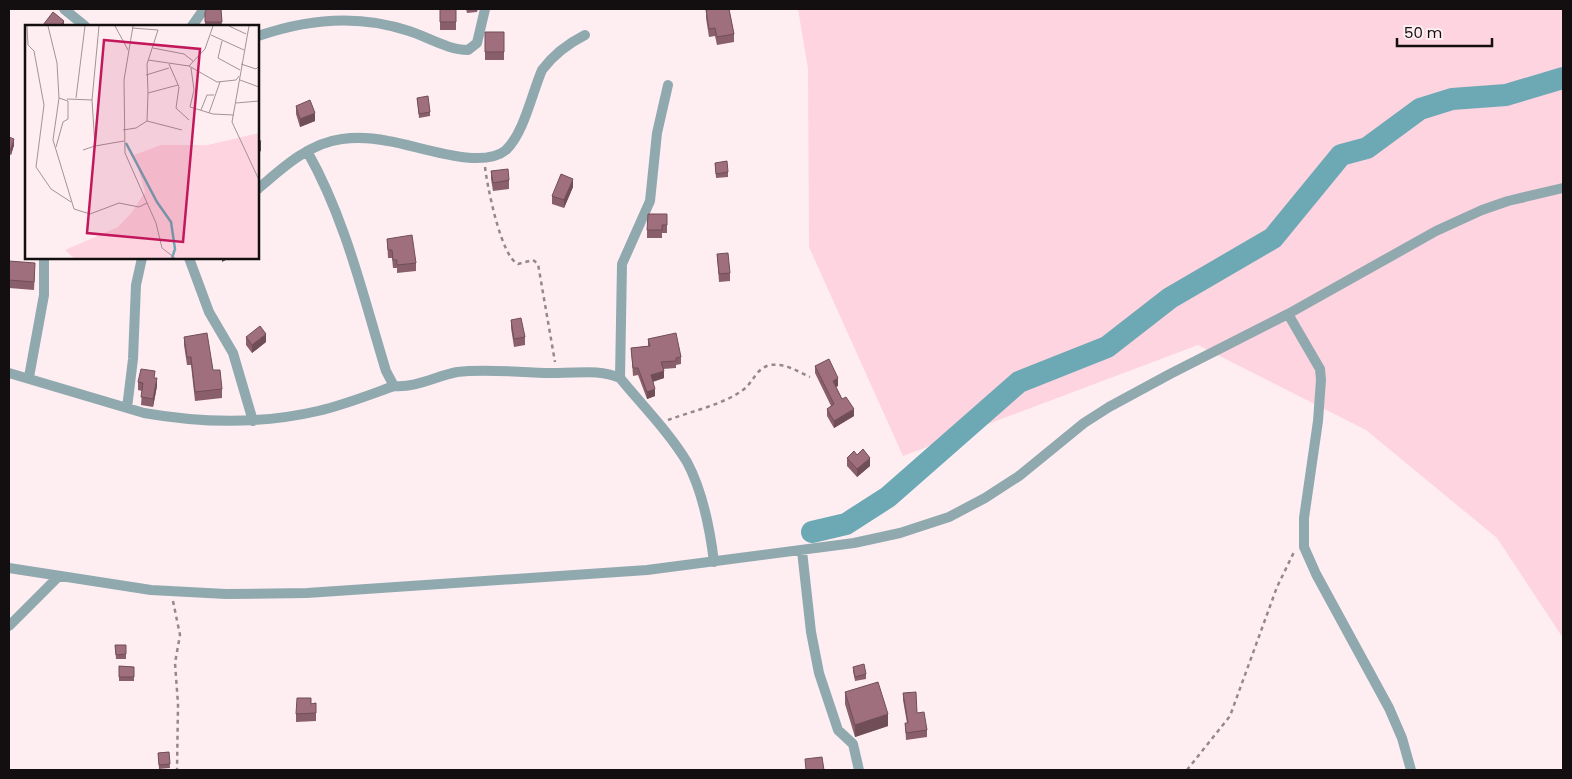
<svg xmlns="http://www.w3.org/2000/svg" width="1572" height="779" viewBox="0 0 1572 779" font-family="Poppins,sans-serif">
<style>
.green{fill:#fdd4df}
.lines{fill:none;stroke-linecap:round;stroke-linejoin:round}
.river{stroke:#6ca9b4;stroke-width:22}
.path{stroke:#93888b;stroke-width:2.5;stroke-dasharray:4 4;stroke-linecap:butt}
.street{stroke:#90a9ae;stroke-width:10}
.wall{fill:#8a5f6c}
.shaded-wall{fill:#704e58}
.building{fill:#a06f7d;stroke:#704e58}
.inset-river{fill:none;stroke:#6ca9b4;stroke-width:2.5}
.inset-road{fill:none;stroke:#a09497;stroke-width:1}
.view{fill:#c2185b;fill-opacity:0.15;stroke:#c2185b;stroke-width:2.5}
.inset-edge{fill:none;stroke:#130e0f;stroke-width:2.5}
</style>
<rect width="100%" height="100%" fill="#feeef2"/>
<path class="green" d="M798 9H1563V638L1497 538 1366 430 1198 345 903 456 809 247 808 69Z"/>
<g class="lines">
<path class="river" d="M812 532 846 524 888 497 1019 382 1107 347 1170 298 1273 238 1341 155 1367 148 1420 109 1452 99 1506 95 1563 78"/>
<path class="path" d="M485 167C487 185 501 257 518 264L533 260 538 264 555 362
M668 420C692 411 722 405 743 390 754 382 755 369 770 365 785 363 797 371 810 377
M173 601 180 635 175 663 178 704 177 770
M1187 770 1230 716 1277 587 1294 552"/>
<path class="street" d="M64 9 85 26
M192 26 204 9
M258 36C307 19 359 14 409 31 428 37 448 50 468 50L477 43 485 9
M307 151C346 220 363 296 386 371L394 386C416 388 436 376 457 372 488 368 521 373 552 373 576 374 597 368 620 378 642 405 669 432 687 462 703 492 710 529 714 562
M258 189C282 168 309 143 342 139 356 137 373 138 388 141 417 145 481 171 506 150 524 133 532 93 542 70 554 54 567 44 585 35
M189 258 209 312 233 353 253 421
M1288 314 1320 369 1321 380 1318 421 1304 518V547L1316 574 1389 708 1402 738 1411 770
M9 373 144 413C201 423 262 424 318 411 344 405 369 395 394 386
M29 377 44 295V258
M620 378 622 264 650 201 657 133 668 85
M127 408 133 359 136 285 142 258
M802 551 811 632 819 673 838 730 853 744 859 770
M9 568 151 590 226 594 307 593 647 570 854 543 900 533 949 517 985 498 1019 476 1084 423 1109 407 1170 374 1288 314 1436 231 1482 210 1508 201 1563 188
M9 626 59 576"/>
</g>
<path class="wall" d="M221 9 222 26H205V12Z
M440 9H456V30H440Z
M466 9H478L477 12 467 13Z
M712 9H729L734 34V42L717 45 715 36 709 37 706 18V10Z
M485 32H504V60H485Z
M417 98 430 112V116L419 118Z
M296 106 315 121 300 127 296 114Z
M9 137 14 145 11 155 9 154Z
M715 163 728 172V177L716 178Z
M491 171 509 180V189L493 191 491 179Z
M573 187 564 208 552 204V196Z
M667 214V233H662V238H647V230Z
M387 239 416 263V271L397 273V268H393L392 258H388Z
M717 254 730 273V281L719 282Z
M9 261 35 271 34 290 9 288Z
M511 320 525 337V345L514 347 511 328Z
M184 337 213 370 222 389V398L195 401 191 365H187L184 345Z
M246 337 266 342 252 353 246 345Z
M648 339 681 357V364L676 365V368L663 369 664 378 653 382 655 396 647 399 638 375 633 376 631 348 648 346Z
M815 366 838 386 836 387 842 399 854 416 834 428 827 416V409L831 406 815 373Z
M155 378 157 386 153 407 141 405 142 391 138 390V382Z
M857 455 870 466 857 477 847 466V458Z
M115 645H126V659H116Z
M119 666 134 667V681H119Z
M853 667 866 674V679L855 681 853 671Z
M845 692 888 726 855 737 845 704Z
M903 693 917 713 927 730V737L906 740 905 723H907L903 700Z
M316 703V721L296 722V714L311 704Z
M169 752 170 768 159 769 158 753Z"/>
<path class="shaded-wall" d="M64 21V26H60Z
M315 113V121L300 127V119Z
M14 139V145L11 155V149Z
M261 142V151L258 153V145Z
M573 179V187L564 208V200Z
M222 258H230L222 262Z
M266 334V342L252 353V345Z
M664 371V378L651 382V375Z
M157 378V386L153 407V399Z
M838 378V386L833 388V381Z
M655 389V396L647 399V392Z
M854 409V416L834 428V421Z
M870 458V466L857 477V469Z
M888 714V726L855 737V725Z"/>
<path class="building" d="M207 9H221L222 22H205V12Z
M440 9H456V22H440Z
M713 9H729L734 34 717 37 715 28 709 29 706 10Z
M53 12 64 21 60 26H44L43 25Z
M485 32H504V52H485Z
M428 96 430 112 419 114 417 98Z
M310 100 315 113 300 119 296 106Z
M9 137 14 139 11 149 9 148Z
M258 137 261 142 258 145Z
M727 161 728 172 716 174 715 163Z
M508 169 509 180 493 183 491 171Z
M561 174 573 179 564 200 552 196Z
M648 214H667V225H662V230H647Z
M412 235 416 263 397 265V260H393L392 250H388L387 239Z
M728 253 730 273 719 274 717 254Z
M9 261 35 263 34 282 9 280Z
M521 318 525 337 514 339 511 320Z
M260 326 266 334 252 345 246 337Z
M207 333 213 370H220L222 389 195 392 191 357H187L184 337Z
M676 333 681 357 676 358V361L661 362 664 371 651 375 655 389 647 392 638 368H633L631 348 650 346 648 339Z
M829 359 838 378 833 381 842 399 846 397 854 409 834 421 827 409 834 404 815 366Z
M141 369 155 371 154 378H157L153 399 141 397 143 383 138 382Z
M863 449 870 458 857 469 847 458 854 451 857 455Z
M115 645H126V654L116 655Z
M864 664 866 674 855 677 853 667Z
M119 666 134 667V677H119Z
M878 682 888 714 855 725 845 692Z
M916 692 917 713 924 712 927 730 906 733 905 723H908L903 693Z
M297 698H311V704L316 703V713L296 714Z
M169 752 170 764 159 765 158 753Z
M822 757 824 770H806L805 759Z"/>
<g transform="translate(25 25)">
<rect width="234" height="234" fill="#feeef2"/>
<path d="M234 108V233H49L40 225 93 202 107 187 120 167 109 130 136 120H183Z" fill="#fdd4df"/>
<path class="inset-river" d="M101 118 132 177 146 197 150 224 147 233"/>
<path class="inset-road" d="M2 1 3 20 9 26 19 80 11 142 26 164 46 177M23 1 32 38 34 73 43 76V94L38 97 31 122M90 1 103 25M108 1 99 55 100 128 131 198 137 223 150 233M204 1 221 9M224 1 207 97 234 155M107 3 133 5 122 39 123 68M186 10 219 25M197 16 193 33 215 45M128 23 159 29 168 36M123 35 164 41 192 57 211 55 214 51M144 39 154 62 151 83 164 95M216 39 231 44 234 41M164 41 180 24 188 1M166 43 169 65 165 82 188 89 209 90M121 50 144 43M215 55 234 62M34 73 28 115 49 184 65 189 94 178 114 182 122 178M51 73 60 1M42 74 67 75 70 121 58 125M67 75 74 1M211 78 234 76M176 85 182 70H189M184 88 195 57M122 96 157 105M98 105 111 103 122 96 123 68 153 60M70 121 99 116"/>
<path class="view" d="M79 15 175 24 158 217 62 208Z"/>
<rect width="234" height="234" class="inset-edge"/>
</g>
<rect width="1572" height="779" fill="none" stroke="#130e0f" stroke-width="20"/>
<path d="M1397 38v8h95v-8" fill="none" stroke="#130e0f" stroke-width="2.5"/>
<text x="1404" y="38" font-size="15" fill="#130e0f" stroke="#feeef2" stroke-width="4" paint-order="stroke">50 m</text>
</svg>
